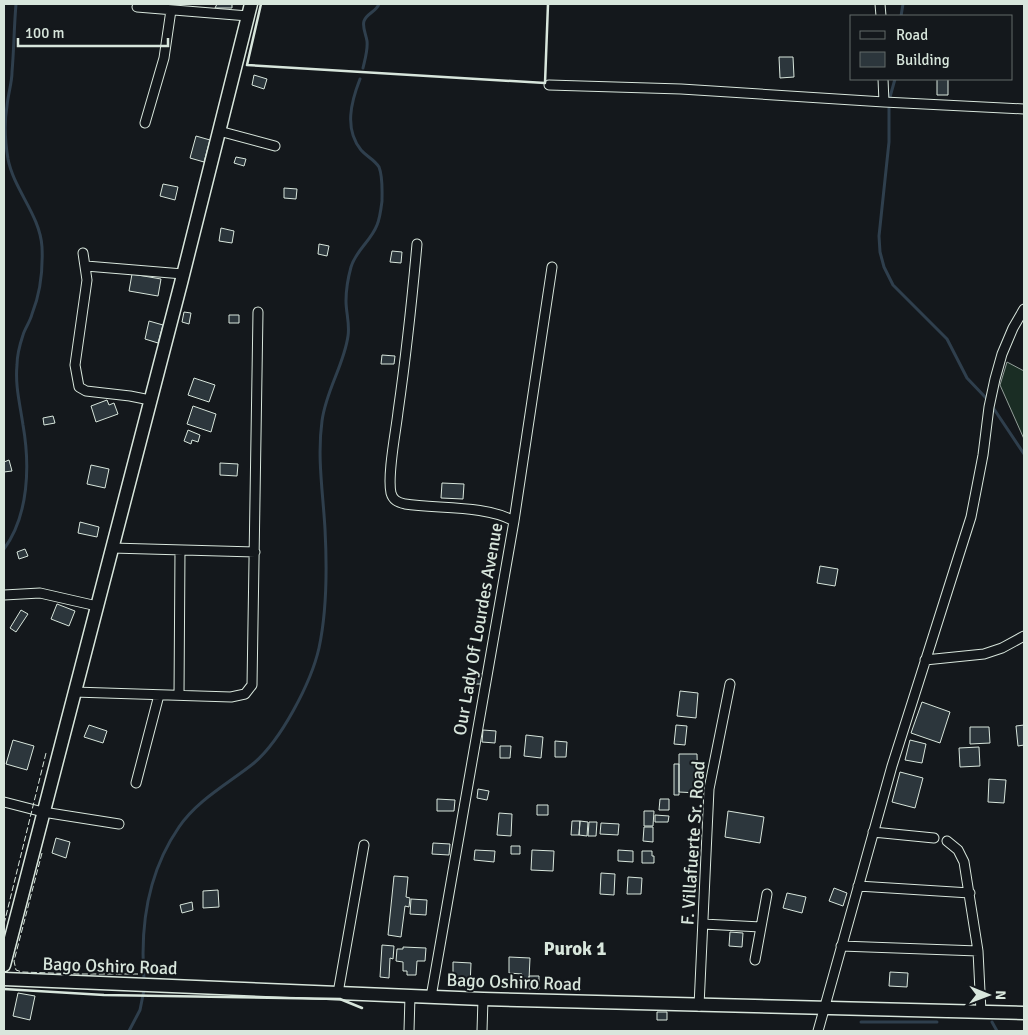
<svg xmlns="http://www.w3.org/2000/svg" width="1028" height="1035" viewBox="0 0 1028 1035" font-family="Signika,sans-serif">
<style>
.green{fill:#1a2d24;stroke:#939e99}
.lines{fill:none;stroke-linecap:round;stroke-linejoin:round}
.stream{stroke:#2f3f4d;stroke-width:3}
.building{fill:#2c363c;stroke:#d8e6dc}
.street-casing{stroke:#d8e6dc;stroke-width:11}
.secondary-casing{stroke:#d8e6dc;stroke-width:15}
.street{stroke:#14181c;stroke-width:9}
.secondary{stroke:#14181c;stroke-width:12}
.fence{stroke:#d8e6dc;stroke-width:1;stroke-dasharray:6 2.5;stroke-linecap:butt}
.wall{stroke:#d8e6dc;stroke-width:2.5}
.labels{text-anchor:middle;stroke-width:4;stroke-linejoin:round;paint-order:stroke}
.street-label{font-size:18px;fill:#d8e6dc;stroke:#14181c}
.neighbourhood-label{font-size:19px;font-weight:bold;fill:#d8e6dc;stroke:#14181c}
</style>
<rect width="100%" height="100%" fill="#14181c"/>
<path class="green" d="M1007 362 1024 371V439L1000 385Z"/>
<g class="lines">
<path class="stream" d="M901 16 903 4
M363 68C365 59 368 50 367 41 366 34 362 27 364 21 367 13 376 12 379 4
M890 97 895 79
M889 108V142L879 236 880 252 884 267 893 285 947 339 967 378 986 398
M992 406 1024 454
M4 549C29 515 30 465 23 425 20 404 15 386 17 365 17 356 20 344 23 335 25 328 30 322 32 314 40 294 43 269 42 247 40 215 14 190 8 159 5 141 4 123 7 106 8 94 12 83 12 72 14 49 14 27 16 4
M144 978C140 925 148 872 179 827 197 800 229 783 254 763 281 740 311 683 319 648 327 611 327 567 325 529 323 493 317 457 322 421 326 390 344 365 348 336 350 324 346 313 346 301 346 290 348 278 351 267 356 250 371 241 377 225 380 218 381 209 382 201 382 190 383 177 379 167 374 159 367 157 361 150 344 129 351 102 360 79
M861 1022H937
M992 1022 997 1031
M129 1031 140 1010 144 990"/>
</g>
<path class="building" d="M217 4H232V8H215Z
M779 57H793L794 77 780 78Z
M254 75 267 79 264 89 252 85Z
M937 79H948V95H937Z
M196 136 210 140 204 162 190 158Z
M236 157 246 159 244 166 234 163Z
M163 184 178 187 175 200 160 196Z
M284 188 297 189 296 199 284 198Z
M221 228 234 231 232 243 219 241Z
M319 244 329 246 327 256 318 254Z
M392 251 402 252 401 263 390 262Z
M132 274 161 279 158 296 129 291Z
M184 312 191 313 189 324 182 322Z
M229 315H239V323H229Z
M149 321 163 325 158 343 145 339Z
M382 355 395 356 394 364H381Z
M194 378 215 385 209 402 188 395Z
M107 400 109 405 114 403 118 414 96 422 91 406Z
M193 406 216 414 211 432 187 424Z
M53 416 55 423 44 425 43 418Z
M188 430 200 435 198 442 192 440 191 444 184 441Z
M9 460 12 471 4 472V462Z
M220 463 238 464 237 476 220 475Z
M91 465 109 469 105 488 87 484Z
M442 483 464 484 463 499 441 498Z
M80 522 99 527 97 537 78 533Z
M25 549 28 556 19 559 17 552Z
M820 566 838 569 835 586 817 583Z
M57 604 75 611 69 626 51 619Z
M21 610 28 614 16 632 10 628Z
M467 674H482V684H467Z
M680 691 698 693 696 718 677 716Z
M922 702 950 712 940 743 911 733Z
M89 725 107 731 103 743 84 737Z
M676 725 687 726 685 745 674 744Z
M1024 725V745L1018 746 1016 726Z
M970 727H989L990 743 970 744Z
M483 730 496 731 495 743 482 742Z
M526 735 543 737 541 758 524 756Z
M13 740 34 746 27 770 6 764Z
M910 740 926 744 922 763 905 760Z
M555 741 567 742 566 757H555Z
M500 746H511L510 758H500Z
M979 747 980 766 960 767 959 748Z
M679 754H697L698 793 679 792Z
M674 764H679V795H674Z
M900 772 923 778 915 808 892 802Z
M989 779 1006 780 1004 803 988 802Z
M478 789 489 791 487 800 477 798Z
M437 799 455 800 454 811H437Z
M660 799H669V810H659Z
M537 805H548V815H537Z
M644 811H654L653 826H644Z
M728 811 764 817 760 843 725 837Z
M499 813 512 814 511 836 497 835Z
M655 815 669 816 668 822H655Z
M572 821H580L579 835H571Z
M580 821 588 822 587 836 579 835Z
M589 822H597L596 836H588Z
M601 823 619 824 618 835 600 834Z
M644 827H653V842L643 841Z
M56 838 70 842 66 858 52 853Z
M433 843 450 844 449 855 432 854Z
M511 846H520V854H511Z
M475 850 495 851 494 862 474 860Z
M532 850 554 851 553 871 531 870Z
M618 850 633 851V862L618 861Z
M642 851H652V856H654V863H642Z
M601 873 615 874 614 895 600 894Z
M394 876 408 877 406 897 410 898 409 907 405 906 401 937 388 935Z
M628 877 642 878 641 894H627Z
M834 888 847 893 843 906 829 901Z
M218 890 219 907 203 908V891Z
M787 893 806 897 802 913 783 908Z
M411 899 427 900 426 915 410 914Z
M192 902 193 910 182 913 180 905Z
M730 932 743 933 742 947 729 946Z
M382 945 394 946 393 959 390 958 389 978 380 977Z
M403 947 426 948 425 961H417L416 975H407V971H403V962L396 961 397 949H403Z
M509 957 530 958 529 979H521L522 974 509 973Z
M453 962 471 963 470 986 453 985Z
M890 972 908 973 907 987 889 986Z
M529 976H539V989H529Z
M18 993 35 996 30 1020 13 1016Z
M657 1012H667V1020H657Z"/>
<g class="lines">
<defs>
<path id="street" d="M880 4 881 16
M137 7 248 16
M883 79 884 102
M549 85 681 89 884 102 1024 109
M145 123 164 58 171 10
M219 131 275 146
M417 244C412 300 406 356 398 412 396 431 387 475 391 493 393 500 397 502 405 504 437 509 486 505 514 521
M83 253 87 280 75 365 79 387 86 391 130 396 150 400
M86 266 183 274
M112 548 255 552
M4 595 40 593 97 606
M925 660 984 654 1002 648 1024 636
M74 692 231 697 245 694 252 685 258 312
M179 695 180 550
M136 783 159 695
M4 802 43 812 119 824
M873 832 934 838
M947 841 958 850 964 862 978 951 981 1012
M858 886 970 893
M703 924 761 927
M841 946 978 951
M755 960 767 894
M338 993 364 845
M431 997 514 521 552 267
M699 1006 709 789 730 684
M409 1031 410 996
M482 1031 483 999
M818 1031 892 766 971 517 983 455 989 407 995 379 1002 354 1013 328 1024 309"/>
<path id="secondary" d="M4 965 181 283 251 4
M4 979 483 999 1024 1013"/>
</defs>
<use href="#street" class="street-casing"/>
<use href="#secondary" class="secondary-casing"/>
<use href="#street" class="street"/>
<use href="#secondary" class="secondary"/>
<path class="fence" d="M42 853 14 961 16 970 22 972 79 974H138
M4 924 46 753"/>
<path class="wall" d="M261 4 247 65 545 83 548 4
M4 989 104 995 340 999 362 1008"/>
</g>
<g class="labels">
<g class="street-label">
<text transform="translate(478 629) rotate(-80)" y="6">Our Lady Of Lourdes Avenue</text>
<text transform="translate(693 843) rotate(-86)" y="6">F. Villafuerte Sr. Road</text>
<text transform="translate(110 966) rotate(2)" y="6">Bago Oshiro Road</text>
<text transform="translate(514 982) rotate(2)" y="6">Bago Oshiro Road</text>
</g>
<g class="neighbourhood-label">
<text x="575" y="955">Purok 1</text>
</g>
</g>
<rect width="1028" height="1035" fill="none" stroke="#d8e6dc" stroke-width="10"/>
<rect x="850" y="15" width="162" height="65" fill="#14181c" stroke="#626a69"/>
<rect x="860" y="31" width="25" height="8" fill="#14181c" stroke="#626a69"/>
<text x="896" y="40" font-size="15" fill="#d8e6dc">Road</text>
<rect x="860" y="52" width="25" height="15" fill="#2c363c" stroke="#626a69"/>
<text x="896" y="65" font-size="15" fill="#d8e6dc">Building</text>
<g transform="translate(988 995) rotate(91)" stroke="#14181c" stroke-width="4" paint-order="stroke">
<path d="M0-4L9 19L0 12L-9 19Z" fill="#d8e6dc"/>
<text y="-8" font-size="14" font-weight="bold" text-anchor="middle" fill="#d8e6dc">N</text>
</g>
<path d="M18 38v8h150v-8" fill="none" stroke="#d8e6dc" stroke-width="2.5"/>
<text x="25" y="38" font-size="15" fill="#d8e6dc" stroke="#14181c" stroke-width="4" paint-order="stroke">100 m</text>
</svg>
